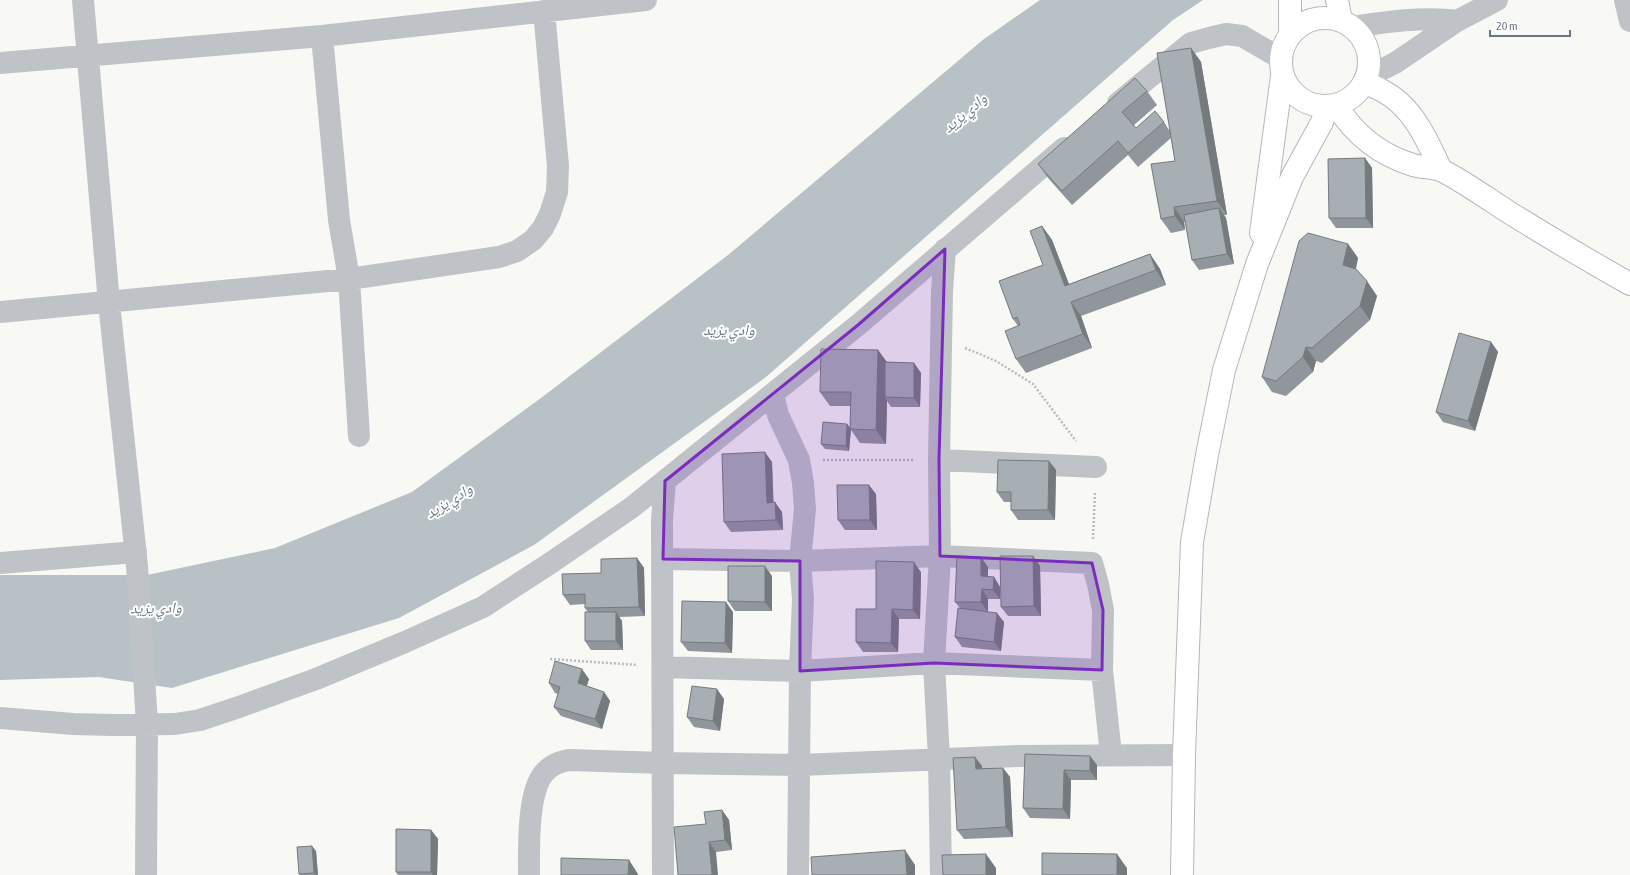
<svg xmlns="http://www.w3.org/2000/svg" width="1630" height="875" viewBox="0 0 1630 875" font-family="'Asap Condensed','Noto Naskh Arabic',sans-serif">
<style>
.water{fill:#b8c2c6}
.lines{fill:none;stroke-linecap:round;stroke-linejoin:round}
.secondary-casing{stroke:#b2b7bc;stroke-width:24}
.path{stroke:#b8bbbe;stroke-width:2.5;stroke-dasharray:2 2;stroke-linecap:butt}
.minor{stroke:#bfc3c7;stroke-width:22}
.secondary{stroke:#fff;stroke-width:22}
.wall{fill:#90969b}
.shaded-wall{fill:#757a7e}
.building{fill:#a7aeb4;stroke:#757a7e}
.marked{fill:#7b2cbf;fill-opacity:0.2;stroke:#7b2cbf;stroke-width:3;stroke-linejoin:round}
.labels{text-anchor:middle;stroke-width:4;stroke-linejoin:round;paint-order:stroke}
.water-label{font-size:15px;font-style:italic;fill:#65777f;stroke:#fff}
</style>
<rect width="100%" height="100%" fill="#f8f8f5"/>
<path class="water" d="M1040 0H1203L1173 20 766 377 534 545 399 618 172 688 99 677 0 680V575H147L275 548 412 492 541 398 728 255 984 39Z"/>
<g class="lines">
<defs>
<path id="secondary" d="M1290 0V34
M1337 0 1341 21
M1281 62a44 44 0 1 1 88 0a44 44 0 1 1-88 0Z
M1364 83C1370 85 1376 87 1381 90 1413 106 1427 140 1441 170
M1336 105C1354 134 1380 155 1413 165 1422 168 1434 167 1443 171 1466 183 1488 199 1510 213 1549 237 1589 261 1630 284
M1261 233 1282 76
M1182 875 1184 755 1192 542 1207 455 1224 370 1257 264 1292 177 1322 122 1327 107"/>
</defs>
<use href="#secondary" class="secondary-casing"/>
<path class="path" d="M965 348 996 361 1033 384 1076 441
M823 460H914
M1093 539 1095 492
M550 659 638 665"/>
<path class="minor" d="M83 0 109 303 137 566 147 724 146 875
M1625 0 1630 21
M1352 27C1385 22 1424 16 1457 21
M322 36 339 220 349 279 359 436
M0 63 322 36 646 0
M1367 77 1395 63 1457 21 1497 0
M1118 103 1191 43 1209 38 1226 34 1242 36 1280 58
M0 312 349 279 499 257 517 251 533 240 543 228 550 214 557 192 558 166 544 11
M773 394 778 415 799 460 803 483 805 509 800 561 803 599 800 671 798 875
M939 460 1096 467
M663 559 800 561 940 556 1092 563 1098 584 1103 610 1102 670 1111 755
M0 563 136 552
M663 667 800 671 934 663 1102 670
M0 718 73 724 112 725 175 724 200 720 239 707 316 679 405 642 483 607 549 564 631 508 858 325 1064 148
M529 875C529 850 527 790 545 772 552 764 560 762 569 760L663 763 800 765 1019 756 1184 755
M663 875 662 520 665 481
M941 875 939 759 934 663 940 556 939 460 942 291 945 249"/>
<use href="#secondary" class="secondary"/>
</g>
<path class="wall" d="M1191 48 1201 62 1227 215H1224L1226 218 1234 264 1199 270 1192 260 1185 222H1184L1185 230 1171 233 1161 219 1175 161 1171 138 1138 167 1128 155 1072 205 1048 178 1038 164 1147 91 1157 105 1134 125 1136 128 1164 122 1169 130Z
M1365 158 1372 168 1373 228H1336L1329 218Z
M1042 226 1052 240 1069 284 1150 254 1160 269 1166 285 1081 316 1092 348 1026 373 1016 359 1018 326 1013 319 1043 265Z
M1348 244 1358 258 1356 269 1377 296 1370 320 1322 363 1316 361 1313 372 1286 396 1272 392 1262 377Z
M1491 342 1498 352 1475 431 1443 422 1436 412Z
M878 350 887 362 914 363 921 373 920 407H891L887 401 886 444 860 443 851 430 849 451 825 449 821 444 847 424 850 428 851 406H830L820 392Z
M1049 461 1056 470 1055 520H1018L1011 510V502H1004L997 492Z
M772 462 773 503 782 512 783 530 731 532 724 522Z
M876 494 877 530H845L838 520Z
M1033 556 1040 566 1041 616H1008L1001 607Z
M637 558 644 568 645 616 619 617 622 621 623 650H591L585 641 588 612 585 608V604L570 605 563 595Z
M988 567V577H994L1000 587V599H988V612L1004 622 1001 651 962 647 955 637 960 608 955 602Z
M921 572 920 619H899L898 652H863L856 642 876 609Z
M772 576V611H735L728 601Z
M733 612 732 653 688 651 681 642Z
M589 679 587 686 604 692 610 701 602 729 561 716 554 707 558 694 555 693 549 683Z
M724 699 720 731 694 727 687 717Z
M1025 754 1090 756 1097 765V780H1071L1070 819 1030 818 1023 808Z
M975 757 982 766V768H1003L1010 777 1013 837 964 839 957 830Z
M722 810 729 820 732 850 716 852 678 875 706 824Z
M431 830 438 839 437 875H398L396 872Z
M316 851 318 875H300L299 874Z"/>
<path class="shaded-wall" d="M1191 48 1201 62 1227 215 1217 201Z
M1365 158 1372 168 1373 228 1366 218Z
M1174 207 1184 222 1185 230 1175 216Z
M1219 208 1226 218 1234 264 1227 254Z
M1042 226 1052 240 1075 300 1065 286Z
M1348 244 1358 258 1353 279 1343 265Z
M1150 254 1160 269 1166 285 1156 270Z
M1367 281 1377 296 1370 320 1360 306Z
M1071 302 1081 316 1092 348 1083 334Z
M1491 342 1498 352 1475 431 1468 421Z
M1306 347 1316 361 1313 372 1303 357Z
M878 350 888 364 885 397 887 401 886 444 876 430Z
M914 363 921 373 920 407 914 398Z
M847 424 851 429 849 451 846 446Z
M765 452 772 462 774 513 767 503Z
M1049 461 1056 470 1055 520 1048 510Z
M869 485 876 494 877 530 870 520Z
M775 502 782 512 783 530 776 520Z
M1033 556 1040 566 1041 616 1034 606Z
M981 557 988 567V586L981 576Z
M637 558 644 568 645 616 639 607Z
M914 562 921 572 920 619 913 610Z
M765 566 772 576V611L765 602Z
M994 577 1000 587V599L993 590Z
M982 589 988 599V612L981 602Z
M726 602 733 612 732 653 725 643Z
M892 609 899 619 898 652 891 643Z
M616 612 622 621 623 650 616 641Z
M997 613 1004 622 1001 651 994 642Z
M582 669 589 679 584 693 578 683Z
M717 689 724 699 720 731 713 721Z
M604 692 610 701 602 729 595 719Z
M1090 756 1097 765V780L1090 771Z
M975 757 982 766 983 778 976 769Z
M1003 768 1010 777 1013 837 1006 827Z
M1064 770 1071 780 1070 819 1063 809Z
M722 810 729 820 732 850 725 840Z
M431 830 438 839 437 875H433L431 872Z
M709 842 716 852 718 875H712Z
M312 846 316 851 318 875H316L314 873Z
M905 850 915 865V875H907Z
M986 854 996 868V875H986Z
M1117 854 1127 868V875H1117Z
M629 860 638 874V875H628Z"/>
<path class="building" d="M1191 48 1217 201 1174 207 1175 216 1161 219 1151 164 1175 161 1157 53Z
M1135 78 1147 91 1122 112 1136 128 1155 111 1164 122 1128 153 1118 141 1062 191 1038 164Z
M1365 158 1366 218H1329L1328 159Z
M1219 208 1227 254 1192 260 1184 215Z
M1042 226 1065 286 1150 254 1156 270 1071 302 1083 334 1016 359 1005 331 1020 325 1017 317 1013 319 999 281 1043 265 1030 231Z
M1308 233 1348 244 1343 265 1356 269 1367 281 1360 306 1312 348 1306 347 1303 357 1276 381 1262 377 1299 241Z
M1459 333 1491 342 1468 421 1436 412Z
M821 349 878 350 876 430 850 429 851 392H820Z
M885 362 914 363V398L885 397Z
M823 422 847 424 846 446 821 444Z
M765 452 767 503 775 502 776 520 724 522 722 454Z
M998 460 1049 461 1048 510H1011V492H997Z
M837 485H869L870 520H838Z
M957 556 981 557V576L994 577 993 590 982 589 981 602H955Z
M1000 556H1033L1034 606 1001 607Z
M637 558 639 607 585 608V594L563 595 562 574 601 573V559Z
M876 561 914 562 913 610 892 609 891 643 856 642V609H876Z
M728 566H765V602L728 601Z
M682 601 726 602 725 643 681 642Z
M958 608 997 613 994 642 955 637Z
M585 612H616V641H585Z
M555 661 582 669 578 683 604 692 595 719 554 707 560 687 549 683Z
M692 686 717 689 713 721 687 717Z
M1025 754 1090 756V771L1064 770 1063 809 1023 808Z
M975 757 976 769 1003 768 1006 827 957 830 953 758Z
M722 810 725 840 709 842 712 875H678L674 827 706 824 704 812Z
M396 829 431 830V872H396Z
M312 846 314 873 299 874 297 847Z
M905 850 907 875H812L811 857Z
M1042 853 1117 854V875H1042Z
M986 854V875H943L942 855Z
M561 858 629 860 628 875H561Z"/>
<path class="marked" d="M945 249 939 460 940 556 1092 563 1103 610 1102 670 934 663 800 671V561L663 559 665 481 858 325Z"/>
<g class="labels">
<g class="water-label">
<text transform="translate(965 113) rotate(-40)" y="5">وادي يزيد</text>
<text x="729" y="335">وادي يزيد</text>
<text transform="translate(449 501) rotate(-32)" y="5">وادي يزيد</text>
<text transform="translate(156 608) rotate(-1)" y="5">وادي يزيد</text>
</g>
</g>
<path d="M1490 30v6h80v-6" fill="none" stroke="#697784" stroke-width="2"/>
<text x="1496" y="30" font-size="12" fill="#697784" stroke="#ffffff" stroke-width="3" paint-order="stroke">20 m</text>
</svg>
